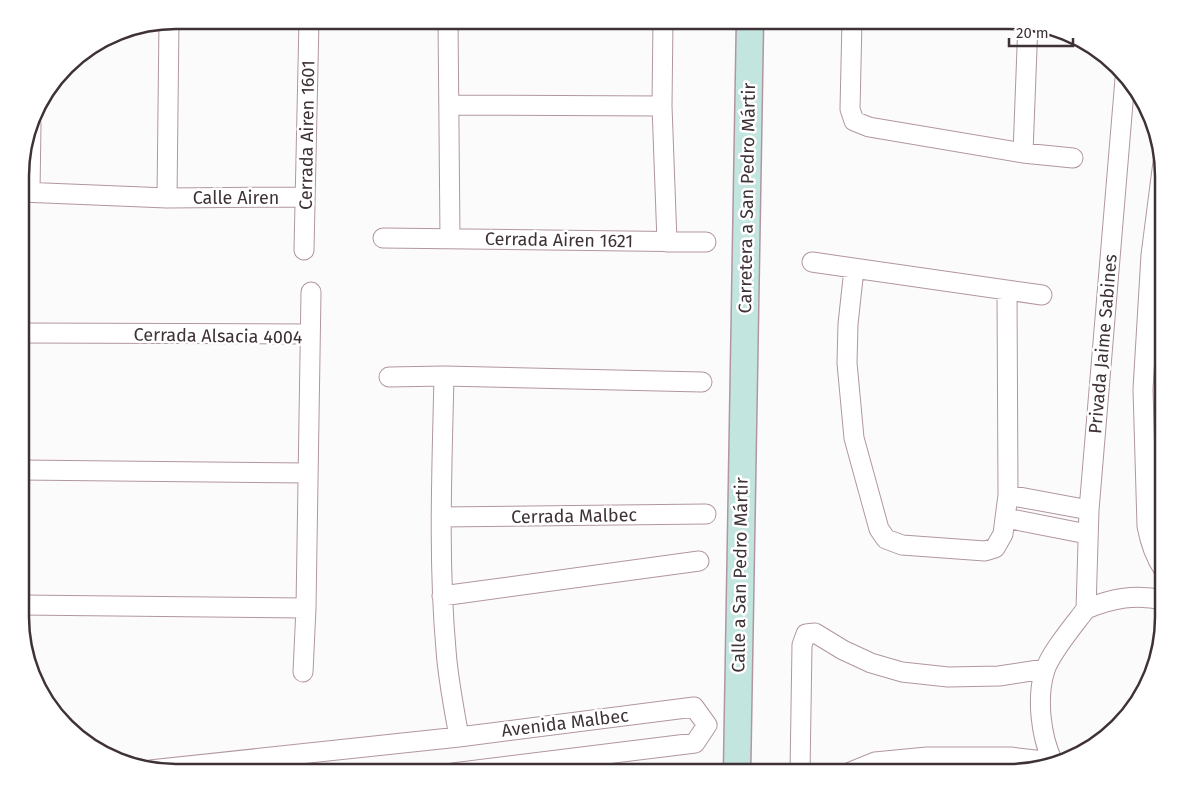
<svg xmlns="http://www.w3.org/2000/svg" width="1184" height="793" viewBox="0 0 1184 793" font-family="'Fira Sans',sans-serif">
<style>
.lines{fill:none;stroke-linecap:round;stroke-linejoin:round}
.minor-casing{stroke:#b196a2;stroke-width:21}
.secondary-casing{stroke:#b196a2;stroke-width:29}
.minor{stroke:#fff;stroke-width:19}
.secondary{stroke:#c2e5df;stroke-width:26}
.labels{text-anchor:middle;stroke-width:5;stroke-linejoin:round;paint-order:stroke}
.street-label{font-size:18px;fill:#3e3237;stroke:#fff}
.rim{fill:none;stroke:#3e3237;stroke-width:2.5}
</style>
<rect width="100%" height="100%" fill="#fbfbfb"/>
<g class="lines">
<defs>
<path id="minor" d="M448 20 450 238
M663 20 662 106 667 242
M852 20 850 109 854 121 869 127 1023 153 1073 158
M449 105 662 106
M1023 153 1028 22
M1163 162 1151 255 1143 389 1147 526C1150 542 1155 557 1164 570
M21 192 167 198 305 197
M30 192 31 123
M167 198 169 21
M383 238 706 242
M304 250 309 20
M812 262 1042 295
M854 269 848 324 847 363 854 438 879 529 886 539 902 545 985 551 995 548 1003 534 1008 495 1007 291
M21 333 309 334
M444 376C442 467 438 559 446 650 448 679 454 708 459 737
M389 377 444 376 702 382
M21 470 307 473
M1008 495 1089 510
M441 517 706 514
M1006 518 1087 534
M442 596 699 561
M21 605 306 608
M1086 609 1089 510 1125 79
M1086 609C1113 598 1135 594 1164 600
M303 672 306 608 311 292
M1053 762C1041 737 1036 698 1045 670 1051 652 1074 625 1086 609
M150 770 459 737 694 707 707 725 695 743 453 773
M800 773 802 645 806 634 815 633 843 650 871 663 902 672 948 677 999 676 1045 669
M848 773 875 762 927 757H1010L1053 762"/>
<path id="secondary" d="M737 773 750 20"/>
</defs>
<use href="#minor" class="minor-casing"/>
<use href="#secondary" class="secondary-casing"/>
<use href="#minor" class="minor"/>
<use href="#secondary" class="secondary"/>
</g>
<g class="labels">
<g class="street-label">
<text transform="translate(307 135) rotate(-89)" y="6">Cerrada Airen 1601</text>
<text x="236" y="204">Calle Airen</text>
<text transform="translate(747 198) rotate(-89)" y="6">Carretera a San Pedro Mártir</text>
<text transform="translate(559 240) rotate(1)" y="6">Cerrada Airen 1621</text>
<text transform="translate(218 336) rotate(1)" y="6">Cerrada Alsacia 4004</text>
<text transform="translate(1103 344) rotate(-85)" y="6">Privada Jaime Sabines</text>
<text transform="translate(574 516) rotate(-1)" y="6">Cerrada Malbec</text>
<text transform="translate(740 575) rotate(-89)" y="6">Calle a San Pedro Mártir</text>
<text transform="translate(565 723) rotate(-7)" y="6">Avenida Malbec</text>
</g>
</g>
<path d="M0 0H1184V793H0ZM176 29H1008A147 147 0 0 1 1155 176V617A147 147 0 0 1 1008 764H176A147 147 0 0 1 29 617V176A147 147 0 0 1 176 29Z" fill="#fff" fill-rule="evenodd"/>
<path class="rim" d="M176 29H1008A147 147 0 0 1 1155 176V617A147 147 0 0 1 1008 764H176A147 147 0 0 1 29 617V176A147 147 0 0 1 176 29Z"/>
<path d="M1009 38v8h64v-8" fill="none" stroke="#3e3237" stroke-width="2.5"/>
<text x="1016" y="38" font-size="15" fill="#3e3237" stroke="#ffffff" stroke-width="4" paint-order="stroke">20 m</text>
</svg>
